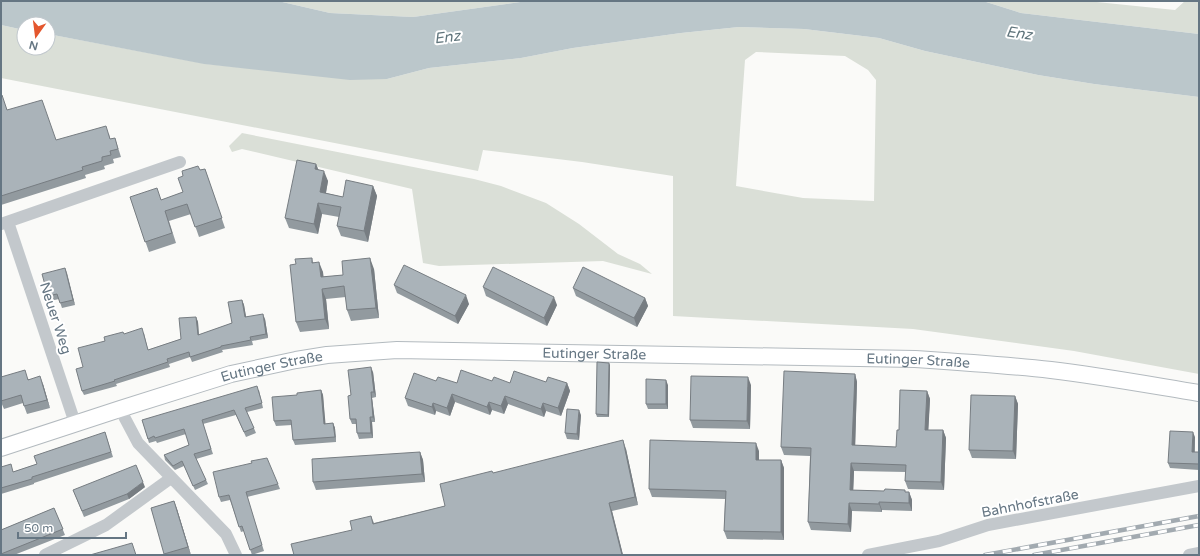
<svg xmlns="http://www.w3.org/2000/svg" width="1200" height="556" viewBox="0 0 1200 556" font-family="'Varela Round',sans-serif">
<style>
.green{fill:#dadfd7;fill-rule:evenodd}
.water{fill:#bbc7cb}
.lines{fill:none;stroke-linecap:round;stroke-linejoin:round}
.secondary-casing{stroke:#b3babf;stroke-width:18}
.street{stroke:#c3c8cc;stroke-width:12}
.secondary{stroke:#fff;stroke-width:16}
.rail-casing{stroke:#a2aab0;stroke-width:4.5}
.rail{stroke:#fff;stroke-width:3;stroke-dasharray:9;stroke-linecap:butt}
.wall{fill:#929a9f}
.shaded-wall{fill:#777d82}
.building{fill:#aab3b9;stroke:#777d82}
.labels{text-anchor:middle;stroke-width:4;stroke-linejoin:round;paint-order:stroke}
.street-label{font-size:14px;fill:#657683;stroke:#fff}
.water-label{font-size:15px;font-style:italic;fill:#60757c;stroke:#fff}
</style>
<rect width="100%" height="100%" fill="#fafaf8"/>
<path class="green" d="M278 1H527L413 17 330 13Z
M983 1H1087L1175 10 1185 1H1199V34L1021 13Z
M1 25 24 30V48H48V34L207 64 267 70 387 79 429 68 521 58 573 48 681 33 739 27 804 29 879 38 925 51 1038 75 1094 84 1199 97V374L1074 351 913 329 673 316V176L582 162 483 150 478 171 1 78ZM756 52 845 56 868 70 876 80 874 201 803 198 736 186 745 60Z
M242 133 474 179 501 186 546 203 579 224 618 254 640 264 652 274 603 261 439 266 423 263 412 189 242 149 232 152 229 146Z"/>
<path class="water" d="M1 1H278L330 13 413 17 527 1H983L1021 13 1199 34V97L1094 84 1038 75 925 51 879 38 804 29 739 27 681 33 573 48 521 58 429 68 387 79 350 80 204 64 48 34V24H24V30L1 25Z"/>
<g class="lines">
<defs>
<g id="secondary">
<path id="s1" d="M1 448 120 409 231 374 296 360 327 355 397 350 915 359C960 362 1006 365 1051 370 1101 376 1150 385 1199 393"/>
</g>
</defs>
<use href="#secondary" class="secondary-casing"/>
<path class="street" d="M8 222 75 423
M1 224 180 162
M120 409 138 443 226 534 236 555
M45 555 106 525 171 478
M868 555 939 541 988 525 1199 486
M1189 555 1199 553"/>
<use href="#secondary" class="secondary"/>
<defs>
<path id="rail" d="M985 555 1199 516
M1034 555 1199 525"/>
</defs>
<use href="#rail" class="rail-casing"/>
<use href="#rail" class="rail"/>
</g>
<path class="wall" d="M1 95 7 110 56 140 109 134 110 139 115 138 121 157 113 159 114 163 104 166 105 169 85 175 86 178 1 205Z
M316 164 318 169 328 181 326 193 343 197 373 186 377 196 368 242 341 236 337 226 339 217 322 214 318 234 289 228 285 218Z
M205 169 225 228 199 237 191 214 169 221 176 243 149 252 130 197 162 200 183 192 200 170Z
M312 258 313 262 323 272V277L343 275 374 269 379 318 351 321 347 310 346 297 326 299 329 329 300 332 296 322V264Z
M65 268 75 305 62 308 59 299 50 301 48 296Z
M394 285 469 304 458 324 397 293Z
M483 287 557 305 547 326 486 296Z
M573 288 645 298 648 306 637 327 576 296Z
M242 300 244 305 246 317 265 319 268 338 252 341 253 345 222 350 223 352 192 362 190 357 169 364 170 367 116 384 117 386 84 395 82 391 83 367 105 341 124 334 144 333 148 350 181 339 196 317 198 322 199 335 232 323Z
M610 365 609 417H597L596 414Z
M373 372 376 397 372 398 375 422H372L373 438 359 439 357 433 356 424H352L350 419 351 395Z
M855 374 857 382 855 445 896 447 899 430 927 391 930 399 928 430H943L946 438 944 490 908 489 905 481 906 472 854 471 853 490 909 492 912 500V511L882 510V512L852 511 851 532 811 530 808 522 810 456 784 455 781 447Z
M1 377 29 379 43 384 50 408 27 414 23 403 4 409 1 402Z
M436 381 457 383 492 381 510 383 546 382 567 383 570 391 561 416 546 411 544 417 508 404 504 414 492 410 490 415 455 402 450 416 436 411 435 415 408 406 405 398Z
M668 385V409H648L646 404Z
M751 385 750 429 693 428 690 420Z
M259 390 263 408 247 412 256 433 246 437 236 415 203 424 213 454 196 459 208 484 195 490 184 466 175 470 165 460 164 455 189 445 186 434 157 443 156 441 149 443 142 420Z
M321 390 323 395 325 424 333 423 335 428 336 442 295 445 293 440 292 425 276 426 274 421 297 395Z
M1015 396 1018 404 1016 459 972 458 969 450Z
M581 415 579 440 567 439 565 433Z
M105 432 113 457 34 483V484L1 494V467L13 472 37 464Z
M1195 437V452H1199V470L1170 468 1168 463Z
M626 449 638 505 612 511 623 555H294L352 530 371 516 374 523 445 506 493 473Z
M759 451V460H781L784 468V540L727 539 724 531 725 499 652 497 649 489Z
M420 452 423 460 425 482 316 490 313 482Z
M278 484 280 489 247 497 264 551 252 555 244 531 241 532 230 500 221 502 219 497Z
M145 487 129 499 84 517 73 490Z
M174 501 177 509 191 555H165L151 508Z
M54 508 65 535 14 555H1V530Z"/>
<path class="shaded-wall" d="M316 164 320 174 315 169Z
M324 171 328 181 324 203 320 192Z
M373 186 377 196 368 242 364 231Z
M318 203 322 214 318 234 314 224Z
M370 258 374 269 379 318 376 308Z
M319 262 323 272 325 288 321 277Z
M65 268 67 273 75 305 73 300Z
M322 289 326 299 329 329 325 319Z
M466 295 469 304 458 324 455 316Z
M554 297 557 305 547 326 544 318Z
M645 298 648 306 637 327 634 318Z
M242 300 244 305 247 322 245 317Z
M263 314 265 319 268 338 266 334Z
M196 317 198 322 199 340 198 335Z
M609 363 610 365 609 417 608 415Z
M371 367 373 372 376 397 374 392Z
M855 374 857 382 855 453 852 445Z
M40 376 43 384 50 408 47 400Z
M748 377 751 385 750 429 747 421Z
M666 380 668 385V409L666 404Z
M567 383 570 391 561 416 558 408Z
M321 390 323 395 326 429 324 424Z
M927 391 930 399 928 438 925 430Z
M371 392 372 398 375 422 373 417Z
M452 394 455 402 450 416 447 408Z
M505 396 508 404 504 414 501 406Z
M1015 396 1018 404 1016 459 1013 451Z
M489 402 492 410 490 415 487 407Z
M433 403 436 411 435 415 432 407Z
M543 403 546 411 544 417 541 409Z
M579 410 581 415 579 440 577 434Z
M370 417 372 422 373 438 371 433Z
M333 423 335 428 336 442 335 437Z
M943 430 946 438 944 490 941 482Z
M1193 432 1195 437 1194 457 1192 452Z
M623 440 626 449 638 505 635 497Z
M756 443 759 451V468L756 460Z
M420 452 423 460 425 482 422 474Z
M781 460 784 468V540L781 532Z
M851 463 854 471 853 498 850 490Z
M143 482 145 487 129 499 127 494Z
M909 492 912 500V511L909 503Z
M174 501 177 509 191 555 188 547Z
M879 502 882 510V512L879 504Z
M609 503 612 511 623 555H622Z
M849 503 852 511 851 532 848 524Z"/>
<path class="building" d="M1 95H2L7 110 42 100 56 140 106 126 110 139 115 138 118 149 110 151 111 155 102 157V161L82 167 83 170 1 196Z
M297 160 316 164 315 169 324 171 320 192 343 197 346 180 373 186 364 231 337 226 341 207 318 203 314 224 285 218Z
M198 166 200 170 205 169 222 218 195 227 187 204 165 211 172 233 145 242 130 197 157 188 161 200 183 192 178 178 183 176 182 171Z
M312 258V263L319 262 321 277 343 275 342 261 370 258 376 308 347 310 344 286 322 289 325 319 296 322 290 265 296 264 295 259Z
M404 265 466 295 455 316 394 285Z
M493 267 554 297 544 318 483 287Z
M583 267 645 298 634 318 573 288Z
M65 268 73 300 60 303 57 294 48 296 42 274Z
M242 300 245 317 263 314 266 334 250 337 251 340 221 346V347L190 357 189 352 167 359 168 362 114 380 115 381 82 391 76 369 83 367 78 348 105 341 104 337 123 332 124 334 142 328 148 350 181 339 179 318 196 317 198 335 232 323 228 302Z
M597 362 609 363 608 415 596 414Z
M371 367 374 392H371L373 417H370L371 433H357L356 419H350L348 396 351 395 348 370Z
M25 370 28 380 40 376 47 400 24 406 21 395 1 401V377Z
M461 370 492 381 494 377 510 383 514 371 546 382 548 377 567 383 558 408 543 403 541 409 505 396 501 406 489 402 487 407 452 394 447 408 433 403 432 407 405 398 414 373 436 381 438 377 457 383Z
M784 371 855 374 852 445 896 447 897 430H899L900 390 927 391 925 430H943L941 482 905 481 906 465 851 463 850 490 884 491 885 489 905 490V492H909V503L879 502V504L849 503 848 524 808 522 811 448 781 447Z
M691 376 748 377 747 421 690 420Z
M646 379 666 380V404H646Z
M257 386 262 403 245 408 254 428 244 432 234 410 202 420 211 449 194 454 206 480 193 486 182 461 173 466 164 455 189 445 184 429 155 438 154 436 148 439 142 420Z
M321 390 324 424 333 423 335 437 293 440 291 420 274 421 272 397 297 395V393Z
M971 395 1015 396 1013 451 969 450Z
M567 409 579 410 577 434 565 433Z
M1170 431 1193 432 1192 452H1199V464L1168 463Z
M105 432 111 452 32 477V479L1 488V467L11 464 13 472 37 464 34 456Z
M623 440 635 497 609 503 622 555H294L291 544 352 530 350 521 371 516 373 524 445 506 440 484 492 471 493 473Z
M650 440 756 443V460H781V532L724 531 726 491 649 489Z
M420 452 422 474 313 482 312 459Z
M267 458 278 484 246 492 262 545 250 550 242 526 239 527 229 495 219 497 213 472 252 463 251 461Z
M136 465 143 482 127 494 82 511 73 490Z
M174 501 188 547 164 554 151 508Z
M54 508 63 529 1 554V530Z
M132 543 136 555H90Z"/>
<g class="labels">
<g class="street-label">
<text transform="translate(56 318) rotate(72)" y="5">Neuer Weg</text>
<text dy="5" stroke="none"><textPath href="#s1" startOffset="607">Eutinger Straße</textPath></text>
<text dy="5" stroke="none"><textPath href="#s1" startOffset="931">Eutinger Straße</textPath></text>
<text dy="5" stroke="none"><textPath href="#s1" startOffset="283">Eutinger Straße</textPath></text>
<text transform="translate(1030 503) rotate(-11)" y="5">Bahnhofstraße</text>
</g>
<g class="water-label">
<text transform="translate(1019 33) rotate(8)" y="5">Enz</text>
<text transform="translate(447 37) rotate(-7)" y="5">Enz</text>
</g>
</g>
<rect width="1200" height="556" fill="none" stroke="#657683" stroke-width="4"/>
<g transform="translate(36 36) rotate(194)"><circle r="19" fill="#ffffff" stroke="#c1c8cd"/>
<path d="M0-3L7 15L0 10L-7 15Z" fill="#e4572e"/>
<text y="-6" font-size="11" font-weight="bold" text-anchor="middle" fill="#657683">N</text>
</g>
<path d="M18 532v6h108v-6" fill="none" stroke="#657683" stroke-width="2"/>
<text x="24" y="532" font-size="12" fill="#657683" stroke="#ffffff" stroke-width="3" paint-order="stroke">50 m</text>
</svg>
